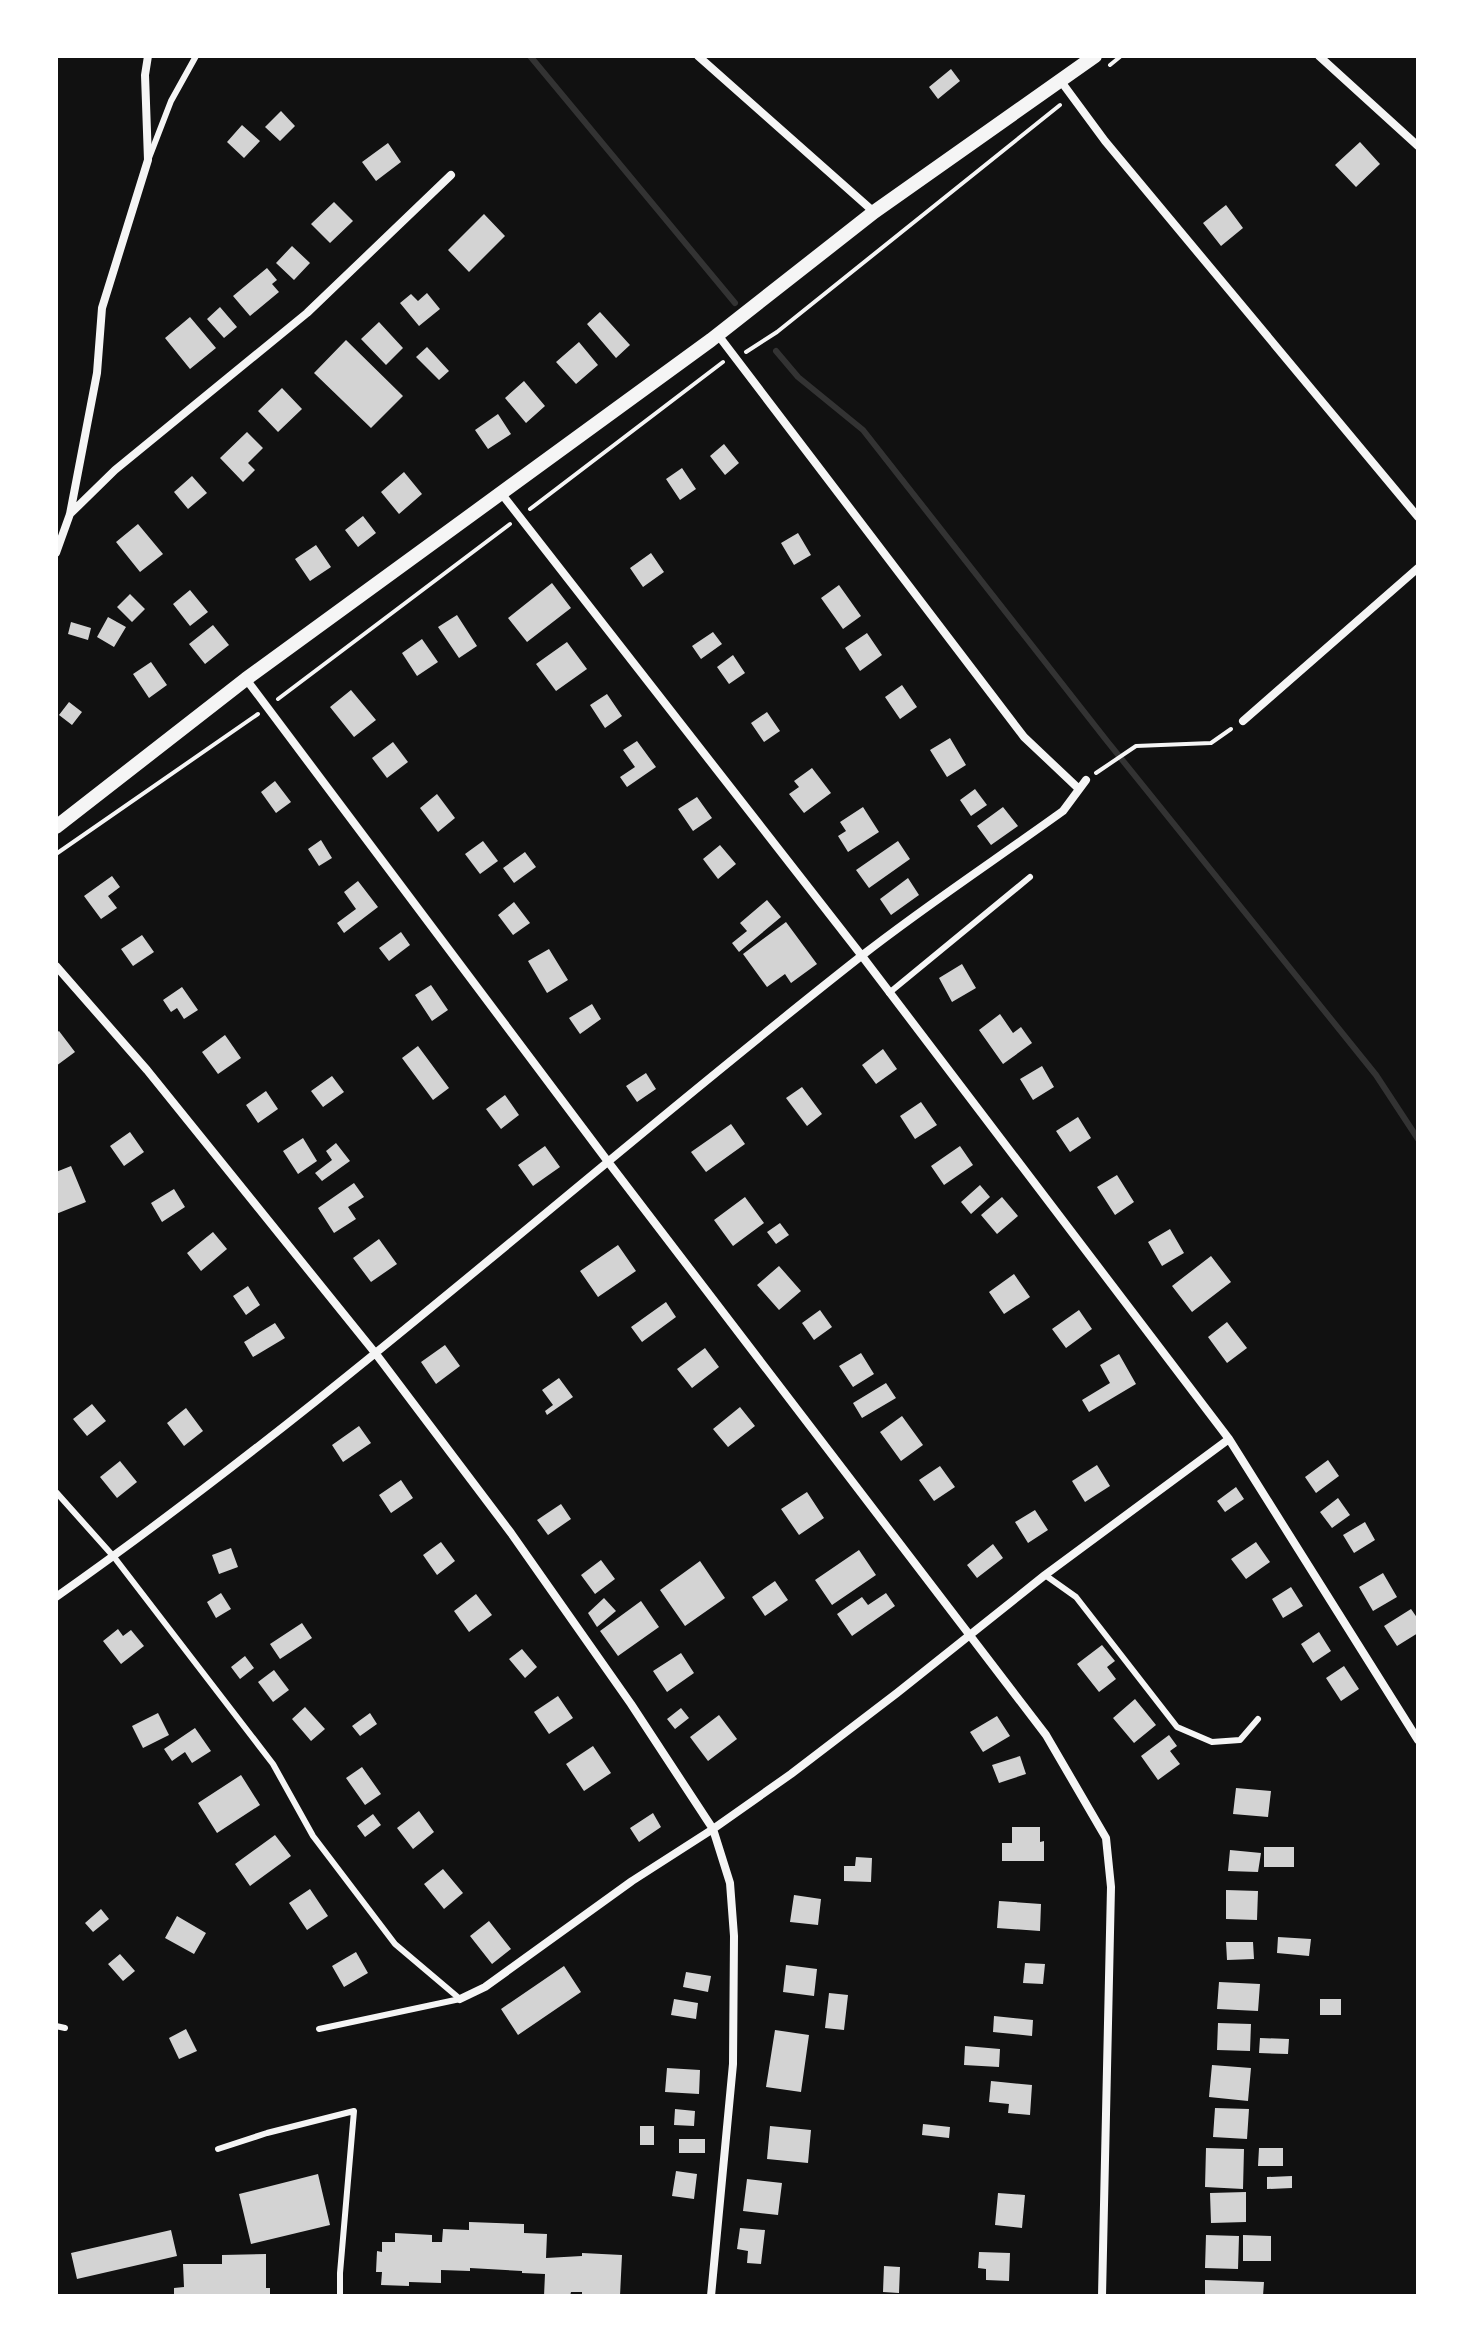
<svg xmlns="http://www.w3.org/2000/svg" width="1474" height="2352" viewBox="0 0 1474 2352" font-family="'Noto Serif',serif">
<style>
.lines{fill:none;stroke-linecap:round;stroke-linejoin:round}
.stream{stroke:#333;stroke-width:6}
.building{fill:#d3d3d3}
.path{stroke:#f5f5f5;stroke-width:4}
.service{stroke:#f5f5f5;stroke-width:6}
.minor{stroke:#f5f5f5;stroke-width:8}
.tertiary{stroke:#f5f5f5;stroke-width:14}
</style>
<rect width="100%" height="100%" fill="#111"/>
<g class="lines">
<path class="stream" d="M530 56 735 303
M776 351 798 377 863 430 1107 741 1376 1075 1418 1139"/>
</g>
<path class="building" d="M951 69 960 81 938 99 929 87Z
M281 111 295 126 280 141 265 127Z
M242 125 260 141 244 158 227 142Z
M1360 142 1380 164 1356 187 1335 165Z
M388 143 401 162 376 181 362 162Z
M334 202 353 221 330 243 311 224Z
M1226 205 1243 228 1221 246 1203 223Z
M484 214 505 236 469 272 448 250Z
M292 246 310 263 294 280 276 263Z
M267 268 277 280 272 284 279 292 250 316 233 296Z
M427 293 440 309 419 326 400 303 411 294 418 301Z
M220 307 237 327 224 338 207 319Z
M600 312 630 345 616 358 587 324Z
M190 317 216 348 190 369 165 338Z
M379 322 403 348 386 365 361 339Z
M346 340 403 396 371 428 314 373Z
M579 342 598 365 576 384 556 362Z
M427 347 449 371 439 380 416 357Z
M524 381 545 406 526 423 505 398Z
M282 388 302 409 278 432 258 411Z
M498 414 511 434 488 449 475 430Z
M247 432 263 448 248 463 255 470 243 482 220 458Z
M724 444 739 463 725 475 710 456Z
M682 468 696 489 680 500 666 479Z
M404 472 422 494 399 514 381 492Z
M192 476 207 493 188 509 174 492Z
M363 516 376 533 358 547 345 530Z
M138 524 163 554 140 572 116 542Z
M798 533 811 555 794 565 781 543Z
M316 545 331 567 310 581 295 559Z
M651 553 664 572 643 587 630 568Z
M552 583 571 608 527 642 508 618Z
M839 585 861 616 843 629 821 598Z
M190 590 208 612 190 626 173 604Z
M130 594 145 609 132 622 117 607Z
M457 615 477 646 459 658 438 627Z
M108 617 126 627 114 647 97 637Z
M71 622 91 628 88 640 68 634Z
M213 625 229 645 205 664 189 644Z
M713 632 722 644 701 659 692 646Z
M867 633 882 655 860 671 845 648Z
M422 639 438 662 417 676 402 653Z
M567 642 587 669 556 691 536 664Z
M733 655 745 673 729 684 717 667Z
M151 662 167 685 149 698 133 674Z
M902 685 917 707 900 719 885 697Z
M351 690 376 720 354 737 330 707Z
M607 694 622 716 605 728 590 705Z
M69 702 82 712 72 725 59 715Z
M767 712 780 731 764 742 751 723Z
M950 738 966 765 947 777 930 750Z
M637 741 656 767 627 787 620 777 635 767 623 750Z
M393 742 408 762 387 778 372 758Z
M812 768 831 793 804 813 789 794 799 787 794 781Z
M275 781 291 802 276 813 261 792Z
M975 789 987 805 971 816 960 800Z
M437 794 455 818 438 832 420 808Z
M697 797 712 818 693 831 678 809Z
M863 807 879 832 848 852 838 836 846 831 840 822Z
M1003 807 1018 826 991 845 977 826Z
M321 840 332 858 319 866 308 849Z
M483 841 498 861 480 874 465 854Z
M898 841 910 859 869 888 856 870Z
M720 845 736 864 718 879 703 859Z
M525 852 536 867 514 883 503 868Z
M112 876 120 887 108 896 117 908 101 919 84 896Z
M908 878 919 895 891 915 880 899Z
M358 881 378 907 344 933 337 923 356 909 344 892Z
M767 900 781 917 739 952 732 943 747 931 740 923Z
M514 902 530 923 513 935 498 915Z
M786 922 817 964 791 983 785 974 767 987 743 954Z
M401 932 410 945 389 961 379 948Z
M142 935 154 952 133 966 121 949Z
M549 949 568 980 547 993 528 961Z
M962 964 976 988 952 1002 939 978Z
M431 985 448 1010 432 1021 415 995Z
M182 987 198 1010 184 1019 177 1008 171 1012 163 1000Z
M592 1004 601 1019 580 1034 569 1018Z
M1000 1014 1013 1033 1021 1027 1032 1043 1003 1064 979 1030Z
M59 1031 75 1052 56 1066V1033Z
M225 1035 241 1058 218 1074 202 1052Z
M418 1046 449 1088 433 1100 402 1058Z
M883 1049 897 1069 876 1084 862 1065Z
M1042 1066 1054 1087 1033 1100 1020 1079Z
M646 1073 656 1089 637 1102 626 1086Z
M332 1076 344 1092 323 1107 311 1091Z
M802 1087 822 1114 807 1126 786 1098Z
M266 1091 278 1109 258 1123 246 1105Z
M505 1095 519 1115 501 1129 486 1109Z
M921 1102 937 1125 915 1139 900 1116Z
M1078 1117 1091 1138 1070 1152 1056 1131Z
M731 1124 745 1144 706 1172 691 1152Z
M130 1132 144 1152 124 1166 110 1146Z
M303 1138 317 1161 298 1174 283 1151Z
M336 1143 350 1161 322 1181 315 1173 332 1160 326 1151Z
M545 1146 560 1167 533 1186 518 1165Z
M960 1146 973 1165 944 1185 931 1166Z
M71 1166 86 1202 56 1214V1172Z
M1117 1175 1134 1202 1115 1215 1097 1187Z
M354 1183 364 1197 348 1207 356 1219 334 1233 318 1208Z
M980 1185 990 1197 971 1214 961 1202Z
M174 1189 185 1207 162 1222 151 1203Z
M745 1197 764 1223 733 1246 714 1220Z
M1002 1197 1018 1216 997 1234 981 1215Z
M780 1223 789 1235 776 1244 767 1232Z
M1170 1229 1184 1253 1162 1266 1148 1242Z
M213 1232 227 1249 201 1271 187 1253Z
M379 1239 397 1264 371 1282 353 1258Z
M618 1245 636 1271 598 1297 580 1271Z
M1211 1256 1231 1282 1192 1312 1172 1286Z
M779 1266 801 1291 779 1310 757 1285Z
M1014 1274 1030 1297 1004 1314 989 1292Z
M248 1286 260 1305 246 1315 233 1296Z
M666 1302 676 1317 642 1342 631 1327Z
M820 1310 832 1327 814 1340 802 1323Z
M1079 1310 1092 1329 1066 1348 1052 1329Z
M1227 1322 1247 1348 1227 1363 1208 1337Z
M275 1323 285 1338 253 1357 244 1342Z
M445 1345 460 1366 436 1384 421 1362Z
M705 1348 719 1367 692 1388 677 1369Z
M861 1353 874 1374 853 1387 839 1366Z
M1119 1354 1136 1384 1089 1412 1082 1400 1110 1383 1100 1365Z
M559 1378 573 1397 547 1415 545 1411 553 1405 542 1390Z
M886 1383 896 1398 862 1418 853 1403Z
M92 1404 106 1421 87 1436 73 1419Z
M740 1407 755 1426 728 1447 713 1429Z
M186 1408 203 1431 184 1446 167 1423Z
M902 1416 923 1445 901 1461 880 1432Z
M359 1426 371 1443 343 1462 332 1445Z
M1328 1460 1339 1476 1316 1493 1305 1477Z
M120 1461 137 1482 117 1498 100 1477Z
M1097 1465 1110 1486 1085 1502 1072 1481Z
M940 1466 955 1487 934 1501 919 1480Z
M401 1480 413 1498 391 1513 379 1495Z
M1236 1487 1244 1499 1225 1512 1217 1501Z
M807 1492 824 1518 799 1535 781 1509Z
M1338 1498 1350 1515 1332 1528 1320 1512Z
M561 1504 571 1519 548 1535 537 1520Z
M1035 1510 1048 1530 1028 1543 1015 1522Z
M1365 1522 1375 1540 1354 1553 1343 1535Z
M441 1542 455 1561 437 1575 423 1555Z
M1256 1542 1270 1562 1246 1579 1231 1559Z
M993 1544 1003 1558 977 1578 967 1565Z
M231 1548 238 1567 219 1574 212 1555Z
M859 1550 876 1575 832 1605 815 1580Z
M601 1560 615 1579 595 1594 581 1575Z
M700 1561 725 1598 685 1626 660 1590Z
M1383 1573 1397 1597 1373 1611 1359 1587Z
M775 1581 788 1600 765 1616 752 1597Z
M1291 1587 1303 1606 1283 1618 1272 1599Z
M221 1593 231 1609 216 1618 207 1602Z
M886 1593 895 1606 852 1636 837 1614 862 1597 868 1605Z
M476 1594 492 1615 469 1632 454 1611Z
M604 1598 616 1611 597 1627 588 1613Z
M641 1601 659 1627 618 1656 600 1631Z
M1411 1609 1418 1619V1633L1397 1646 1384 1626Z
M302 1623 312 1638 280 1659 270 1644Z
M118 1629 123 1636 131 1630 144 1646 121 1664 103 1641Z
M1319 1632 1331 1651 1313 1663 1301 1644Z
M1102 1645 1115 1661 1107 1667 1116 1679 1099 1692 1077 1664Z
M522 1649 537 1667 525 1678 509 1659Z
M681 1653 694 1673 667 1692 653 1671Z
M245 1656 254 1668 240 1679 231 1667Z
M1344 1666 1359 1689 1341 1701 1326 1678Z
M274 1670 289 1690 273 1702 258 1682Z
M558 1696 573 1718 549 1734 534 1712Z
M1135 1699 1156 1725 1134 1743 1113 1718Z
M305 1707 325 1729 311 1741 292 1719Z
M681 1708 689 1718 675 1729 667 1719Z
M158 1713 169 1735 143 1748 132 1726Z
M370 1713 377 1724 360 1736 352 1726Z
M719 1715 737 1739 708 1761 690 1737Z
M997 1716 1010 1736 983 1752 970 1732Z
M195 1728 211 1751 192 1763 185 1752 172 1761 164 1749Z
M1169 1735 1177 1746 1170 1751 1180 1764 1158 1780 1141 1756Z
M593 1746 611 1773 584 1791 566 1764Z
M1020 1756 1026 1774 999 1783 992 1765Z
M362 1767 381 1794 365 1805 346 1778Z
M241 1775 260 1805 217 1833 198 1803Z
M1236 1788 1271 1791 1268 1817 1233 1814Z
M419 1811 434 1832 413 1849 397 1828Z
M653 1813 661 1827 639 1842 630 1828Z
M373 1814 381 1825 365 1837 357 1826Z
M1012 1827H1040V1842L1044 1841V1861H1002V1843H1012Z
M275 1835 291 1856 250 1886 235 1864Z
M1264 1847H1294V1867H1264Z
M1230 1850 1261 1853 1258 1872 1228 1871Z
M856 1857 872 1858 871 1882 844 1881V1866H855Z
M443 1869 463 1893 444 1909 424 1884Z
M310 1889 328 1916 307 1930 289 1903Z
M1226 1890 1258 1891 1257 1920 1226 1919Z
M794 1895 821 1899 818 1925 790 1922Z
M999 1901 1041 1904 1040 1931 997 1928Z
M101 1909 109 1919 93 1932 85 1923Z
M177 1916 206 1933 194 1954 165 1938Z
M489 1921 511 1949 492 1964 470 1936Z
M1278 1937 1311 1939 1309 1956 1277 1953Z
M1226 1942H1253L1254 1959 1227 1960Z
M356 1952 368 1973 344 1987 332 1966Z
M120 1954 135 1971 123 1981 108 1964Z
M1025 1963 1045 1964 1043 1984 1023 1983Z
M786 1965 817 1969 814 1996 783 1992Z
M564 1966 581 1992 518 2035 501 2009Z
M686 1972 711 1976 708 1992 683 1987Z
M1219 1982 1260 1984 1258 2011 1217 2009Z
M829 1993 848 1995 844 2030 825 2028Z
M674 1999 698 2003 696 2019 671 2015Z
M1320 1999H1341V2015H1320Z
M994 2016 1033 2020 1032 2036 993 2032Z
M1218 2023 1251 2024 1250 2051 1217 2050Z
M186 2029 197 2051 179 2059 169 2038Z
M775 2030 809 2035 801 2092 766 2087Z
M1260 2038 1289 2039 1288 2054 1259 2053Z
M965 2046 1000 2049 999 2067 964 2065Z
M1212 2065 1251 2068 1248 2101 1209 2097Z
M667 2068 700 2070 699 2094 665 2092Z
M991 2081 1032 2085 1030 2115 1008 2113 1009 2104 989 2102Z
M1215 2108 1249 2109 1247 2139 1213 2137Z
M675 2109 695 2111 694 2126 674 2125Z
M923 2124 950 2127 949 2138 922 2135Z
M640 2126H654V2145H640Z
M770 2126 811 2130 808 2163 767 2159Z
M679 2139H705V2153H679Z
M1206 2148 1244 2149 1243 2189 1205 2187Z
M1259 2148H1283V2166H1258Z
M676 2171 697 2174 694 2199 672 2196Z
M318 2174 330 2225 251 2244 239 2194Z
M1292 2176V2188L1267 2189V2177Z
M747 2179 782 2183 778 2215 743 2211Z
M1246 2192V2222L1211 2223 1210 2193Z
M998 2193 1025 2195 1022 2228 995 2225Z
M469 2222 524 2224V2233L547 2234 546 2258 582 2256V2253L622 2255 620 2296H582V2292H571L570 2296H544L545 2274 522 2273V2271L470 2268V2271L441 2270V2283L409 2282V2286L381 2285 382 2272H376L377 2251 382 2252V2242H395V2233L432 2235V2242H442L443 2229 469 2230Z
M740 2228 765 2230 761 2264 747 2263 748 2251 737 2249Z
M171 2230 177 2256 77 2279 71 2253Z
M1206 2235 1239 2236 1238 2269 1205 2268Z
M1243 2235 1271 2236V2261H1243Z
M979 2252 1010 2253 1009 2281 986 2280V2269L978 2268Z
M266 2254V2288H270V2296H174V2288L184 2287 183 2264H222V2255Z
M884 2266 900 2267 899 2293 883 2292Z
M1205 2280 1264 2282 1263 2296H1205Z"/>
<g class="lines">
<path class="path" d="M1110 65 1121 56
M746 352 777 332 1060 105
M530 509 723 362
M278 699 510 524
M1096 773 1136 746 1211 743 1231 729
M56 854 258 714"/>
<path class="service" d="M149 158 171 101 196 56
M889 993 1030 877
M56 1492 114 1557 273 1764 313 1836 395 1944 460 1999
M1045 1575 1076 1597 1177 1727 1212 1742 1240 1740 1258 1719
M56 2026 65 2028
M319 2029 460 1999
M218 2149 267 2133 354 2111 340 2273V2296"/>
<path class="minor" d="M698 56 874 212
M1319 56 1418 146
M1060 80 1105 141 1418 517
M718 335 1024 737 1079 789
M501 493 862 956 1229 1439 1418 1740
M70 514 115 470 307 313 451 175
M56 553 70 514 97 373 102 308 148 160 145 75 148 56
M246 679 609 1163 1046 1735 1106 1838 1111 1887 1102 2296
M1243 721 1418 568
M56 966 147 1070 376 1354 511 1533 631 1704 713 1829 730 1883 734 1936 733 2064 711 2296
M56 1597C336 1400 590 1169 860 957 925 906 995 860 1063 811L1086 780
M460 1999 485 1987 632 1881 713 1829 791 1774 897 1693 1045 1575 1229 1439"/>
<path class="tertiary" d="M56 827 246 679 711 340 874 212 1095 56"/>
</g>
<rect width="1474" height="2352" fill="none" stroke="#ffffff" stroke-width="116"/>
</svg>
